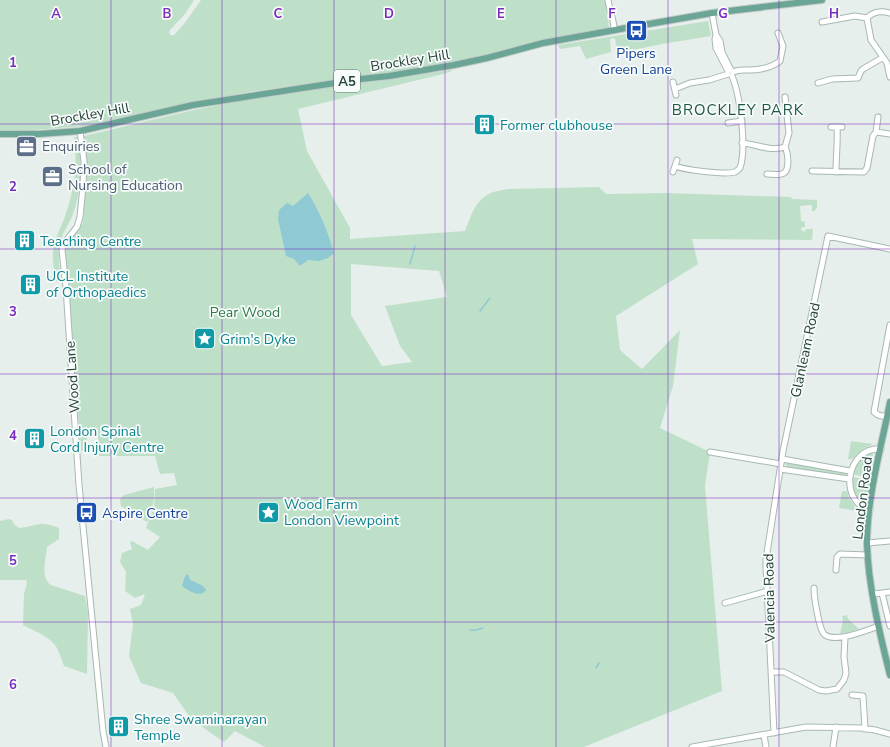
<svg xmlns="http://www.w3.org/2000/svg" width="890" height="747" viewBox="0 0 890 747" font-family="'Nunito Sans',sans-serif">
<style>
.green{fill:#bfe0c8;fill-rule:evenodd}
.water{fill:#8ec9d4}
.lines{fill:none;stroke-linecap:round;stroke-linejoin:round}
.stream{stroke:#8ec9d4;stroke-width:1.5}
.minor-casing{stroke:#a8b8b2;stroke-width:7}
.major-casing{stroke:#c2cac8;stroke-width:8}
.minor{stroke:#fff;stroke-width:5}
.major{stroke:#6aa596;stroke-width:6}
.grid{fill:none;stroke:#7b2cbf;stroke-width:1;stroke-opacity:0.55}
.labels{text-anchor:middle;stroke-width:3.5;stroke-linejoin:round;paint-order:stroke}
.shield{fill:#f7fbf9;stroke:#637a73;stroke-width:1}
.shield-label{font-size:13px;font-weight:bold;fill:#24423a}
.transit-label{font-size:14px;fill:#164399;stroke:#f7fbf9}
.street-label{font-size:14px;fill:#24423a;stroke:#f7fbf9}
.culture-label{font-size:14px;fill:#0d838f;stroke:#f7fbf9;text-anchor:start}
.service-label{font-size:14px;fill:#4e5e75;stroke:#f7fbf9;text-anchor:start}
.park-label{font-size:14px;fill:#2d7a4b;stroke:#f7fbf9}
.neighbourhood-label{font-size:15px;letter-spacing:1px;fill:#1f5548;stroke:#f7fbf9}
.grid-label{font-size:13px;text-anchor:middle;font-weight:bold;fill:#7b2cbf;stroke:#f7fbf9;stroke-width:3.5;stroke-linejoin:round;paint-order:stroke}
</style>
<rect width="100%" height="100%" fill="#e6efeb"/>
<path class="green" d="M0 0H194L185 14 170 30 169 33 171 35H174L184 24 201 0H606L609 28 562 36 484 56 396 72 255 91 193 102 85 126 21 131H0Z
M708 21 711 36 662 44 618 53 615 39 613 38 610 39 611 52 586 59 580 46 560 49 558 45Z
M451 70 452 71 443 74 298 109 307 151 350 228V239L465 231C475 206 478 192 509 189L599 187 606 194 666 193 791 197 792 199 817 200V208L814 211H812V205L800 206 801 221 805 222V227L801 228V230L805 232 806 229H813L812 240 692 239 698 264 616 316 620 350 642 369 680 330 673 386 660 428 710 452 705 486 722 691 584 747H265L235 731 224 742 192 720 173 693 141 683 129 656 133 624 130 609 141 605 145 594 135 598 125 591 126 572 120 562 122 553 132 549 130 542 132 541 148 550 160 537 146 528 154 507 155 489 177 485 174 473 160 474 155 456H99L98 436H87L86 450 81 451 65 247 78 231 83 222 87 168 86 151 84 136 189 111 255 98ZM351 264 439 271 447 297 385 306 400 346 412 362 382 366 351 315Z
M74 137H78C82 163 82 189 73 214 69 225 60 236 59 248 58 259 60 271 61 282H56C55 273 52 261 53 252 54 240 60 230 64 219 74 191 78 168 74 137Z
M851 441 873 444 863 449 852 459H848Z
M870 452H873L870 478 852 474C856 465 861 458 870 452Z
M786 463 845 472 846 474 844 476 787 467 786 465Z
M852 477 870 480 865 505H863C855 496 852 489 852 477Z
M154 487V497L152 511 150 512 148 514 150 517 147 522 121 506 120 499 124 495Z
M842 491H847L849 498 858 511 839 508Z
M9 519 12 520 14 524 19 528C37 526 40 520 59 528V539L47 547C46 559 40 578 51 585L85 596 88 613 87 674 64 666C62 661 60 654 57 648 50 636 34 631 23 625L24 594 27 583 26 580H0V521Z
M847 615 848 619 859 629 846 633 840 634 843 620 842 616Z"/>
<path class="water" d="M308 193C320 212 328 232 334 253L328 258 319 261 308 260 300 266 294 259 286 256 278 219 279 210 287 203 293 206Z
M188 574 190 580C196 583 203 584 206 590 200 599 188 590 182 586L185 576Z"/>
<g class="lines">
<path class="stream" d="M410 264 415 246
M480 311 490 298
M470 630H476L483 628
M596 668 599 663"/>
<defs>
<path id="minor" d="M608 0C609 8 615 24 614 30
M712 13 716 35 715 39 716 48 728 71
M867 18C874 11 881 11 890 13
M822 22 855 16 867 18 871 40 887 63 890 77
M716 35 720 41 722 52 731 70
M733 72C739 69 743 70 749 70 760 70 771 68 780 61L783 46 778 33
M673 82 676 95
M818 83 832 79 858 78 861 71 863 69 882 58
M675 89 690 83 709 80 728 74
M878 117 876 132 890 134
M728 123 742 121
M831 127H842
M80 131 84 161 83 186 80 217 77 227 64 243 62 250 66 287 79 485 103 731 106 747
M742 143C756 144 771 152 785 147L789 133 785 97
M675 166C685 170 725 175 735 172 737 171 738 170 740 168 747 148 740 95 732 76
M812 171 864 172 867 168 873 136 876 132
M673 172 677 160
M836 172C836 156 838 142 837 127
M767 174C772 174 780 176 784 173 790 169 788 153 785 147
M887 417 878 415 874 412 890 325
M710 452 781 464
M782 459 850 471
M780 469 849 479
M870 510C837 501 847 446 881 449
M867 543 890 541
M836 570 837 557 840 554 868 555
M814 588C814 596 819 631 825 635 837 643 867 630 879 626
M882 593 890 592
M873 594 882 593 890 626
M725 603 768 591
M772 672H784L819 690 826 691 837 689 844 680 846 673 844 657 845 637
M852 695 863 696 865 729
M774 733 766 566V559L783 451 828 236 890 249
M764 735 766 747
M692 747 806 727 861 728 875 730 890 734
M833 747 836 727"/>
<path id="major" d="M0 134H39L80 131 193 105 361 79 389 76 454 65 487 58 543 43 626 28 712 13 822 0
M890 402C881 449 867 496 867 544 868 585 880 635 890 675"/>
</defs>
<use href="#minor" class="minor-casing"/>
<use href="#major" class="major-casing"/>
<use href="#minor" class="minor"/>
<use href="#major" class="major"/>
</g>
<path class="grid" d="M111 0V747M222 0V747M334 0V747M445 0V747M556 0V747M668 0V747M779 0V747M0 124H890M0 249H890M0 374H890M0 498H890M0 622H890"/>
<defs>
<symbol id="bus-square" viewBox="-11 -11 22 22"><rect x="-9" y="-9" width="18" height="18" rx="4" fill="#1a4fb4" stroke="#f7fbf9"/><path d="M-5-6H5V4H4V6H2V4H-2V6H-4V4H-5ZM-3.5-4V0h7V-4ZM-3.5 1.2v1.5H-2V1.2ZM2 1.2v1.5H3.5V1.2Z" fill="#fff"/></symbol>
<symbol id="building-square" viewBox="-11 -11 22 22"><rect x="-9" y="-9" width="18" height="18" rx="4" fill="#0f9aa8" stroke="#f7fbf9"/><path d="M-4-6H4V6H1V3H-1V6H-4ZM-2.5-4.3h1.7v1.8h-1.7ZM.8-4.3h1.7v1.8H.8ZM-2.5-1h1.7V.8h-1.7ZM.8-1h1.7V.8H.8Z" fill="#fff"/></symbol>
<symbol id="office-square" viewBox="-11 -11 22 22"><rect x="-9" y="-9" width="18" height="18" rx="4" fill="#5c6f8a" stroke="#f7fbf9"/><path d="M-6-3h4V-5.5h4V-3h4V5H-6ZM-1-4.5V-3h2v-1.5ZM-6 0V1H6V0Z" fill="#fff"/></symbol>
<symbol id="sight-square" viewBox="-11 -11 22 22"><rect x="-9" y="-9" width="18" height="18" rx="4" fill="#0f9aa8" stroke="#f7fbf9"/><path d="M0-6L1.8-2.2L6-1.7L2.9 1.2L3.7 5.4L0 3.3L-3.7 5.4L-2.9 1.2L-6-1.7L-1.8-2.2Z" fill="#fff"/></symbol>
</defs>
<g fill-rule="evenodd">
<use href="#bus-square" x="624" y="18" width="25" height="25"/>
<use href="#building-square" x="472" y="112" width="25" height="25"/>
<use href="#office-square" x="14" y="134" width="25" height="25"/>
<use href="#office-square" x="40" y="164" width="25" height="25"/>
<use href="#building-square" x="12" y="228" width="25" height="25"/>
<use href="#building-square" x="18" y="272" width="25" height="25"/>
<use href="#sight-square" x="192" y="326" width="25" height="25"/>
<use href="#building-square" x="22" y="426" width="25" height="25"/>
<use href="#sight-square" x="256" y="500" width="25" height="25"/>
<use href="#bus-square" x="74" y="500" width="25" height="25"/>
<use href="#building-square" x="106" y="714" width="25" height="25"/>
</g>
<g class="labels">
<rect class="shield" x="334" y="70" width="26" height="22" rx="3"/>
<g class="shield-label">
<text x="347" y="86">A5</text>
</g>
<g class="transit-label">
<text x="636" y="58">Pipers<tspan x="636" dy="16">Green Lane</tspan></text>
<text x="102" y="518" text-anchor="start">Aspire Centre</text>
</g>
<g class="street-label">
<text transform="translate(410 60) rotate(-9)" y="5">Brockley Hill</text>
<text transform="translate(90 114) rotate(-10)" y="5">Brockley Hill</text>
<text transform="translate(805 350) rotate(-78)" y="5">Glanleam Road</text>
<text transform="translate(72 377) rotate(-94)" y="5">Wood Lane</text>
<text transform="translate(862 498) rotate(-83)" y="5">London Road</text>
<text transform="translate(769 598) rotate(-91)" y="5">Valencia Road</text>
</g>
<g class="culture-label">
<text x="500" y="130">Former clubhouse</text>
<text x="40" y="246">Teaching Centre</text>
<text x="46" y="281">UCL Institute<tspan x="46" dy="16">of Orthopaedics</tspan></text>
<text x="220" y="344">Grim's Dyke</text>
<text x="50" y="436">London Spinal<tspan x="50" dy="16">Cord Injury Centre</tspan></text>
<text x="284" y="509">Wood Farm<tspan x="284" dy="16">London Viewpoint</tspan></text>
<text x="134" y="724">Shree Swaminarayan<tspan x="134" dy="16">Temple</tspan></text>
</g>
<g class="service-label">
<text x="42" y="151">Enquiries</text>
<text x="68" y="174">School of<tspan x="68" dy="16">Nursing Education</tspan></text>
</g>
<g class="park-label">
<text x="245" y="317">Pear Wood</text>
</g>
<g class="neighbourhood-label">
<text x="738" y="115">BROCKLEY PARK</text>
</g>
</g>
<g class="grid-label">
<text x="56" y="18">A</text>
<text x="167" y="18">B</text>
<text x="278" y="18">C</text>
<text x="389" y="18">D</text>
<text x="501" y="18">E</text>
<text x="612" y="18">F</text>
<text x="723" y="18">G</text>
<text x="834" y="18">H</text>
<text x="13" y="67">1</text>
<text x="13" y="191">2</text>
<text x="13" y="316">3</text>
<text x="13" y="440">4</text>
<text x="13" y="565">5</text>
<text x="13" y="689">6</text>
</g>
</svg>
